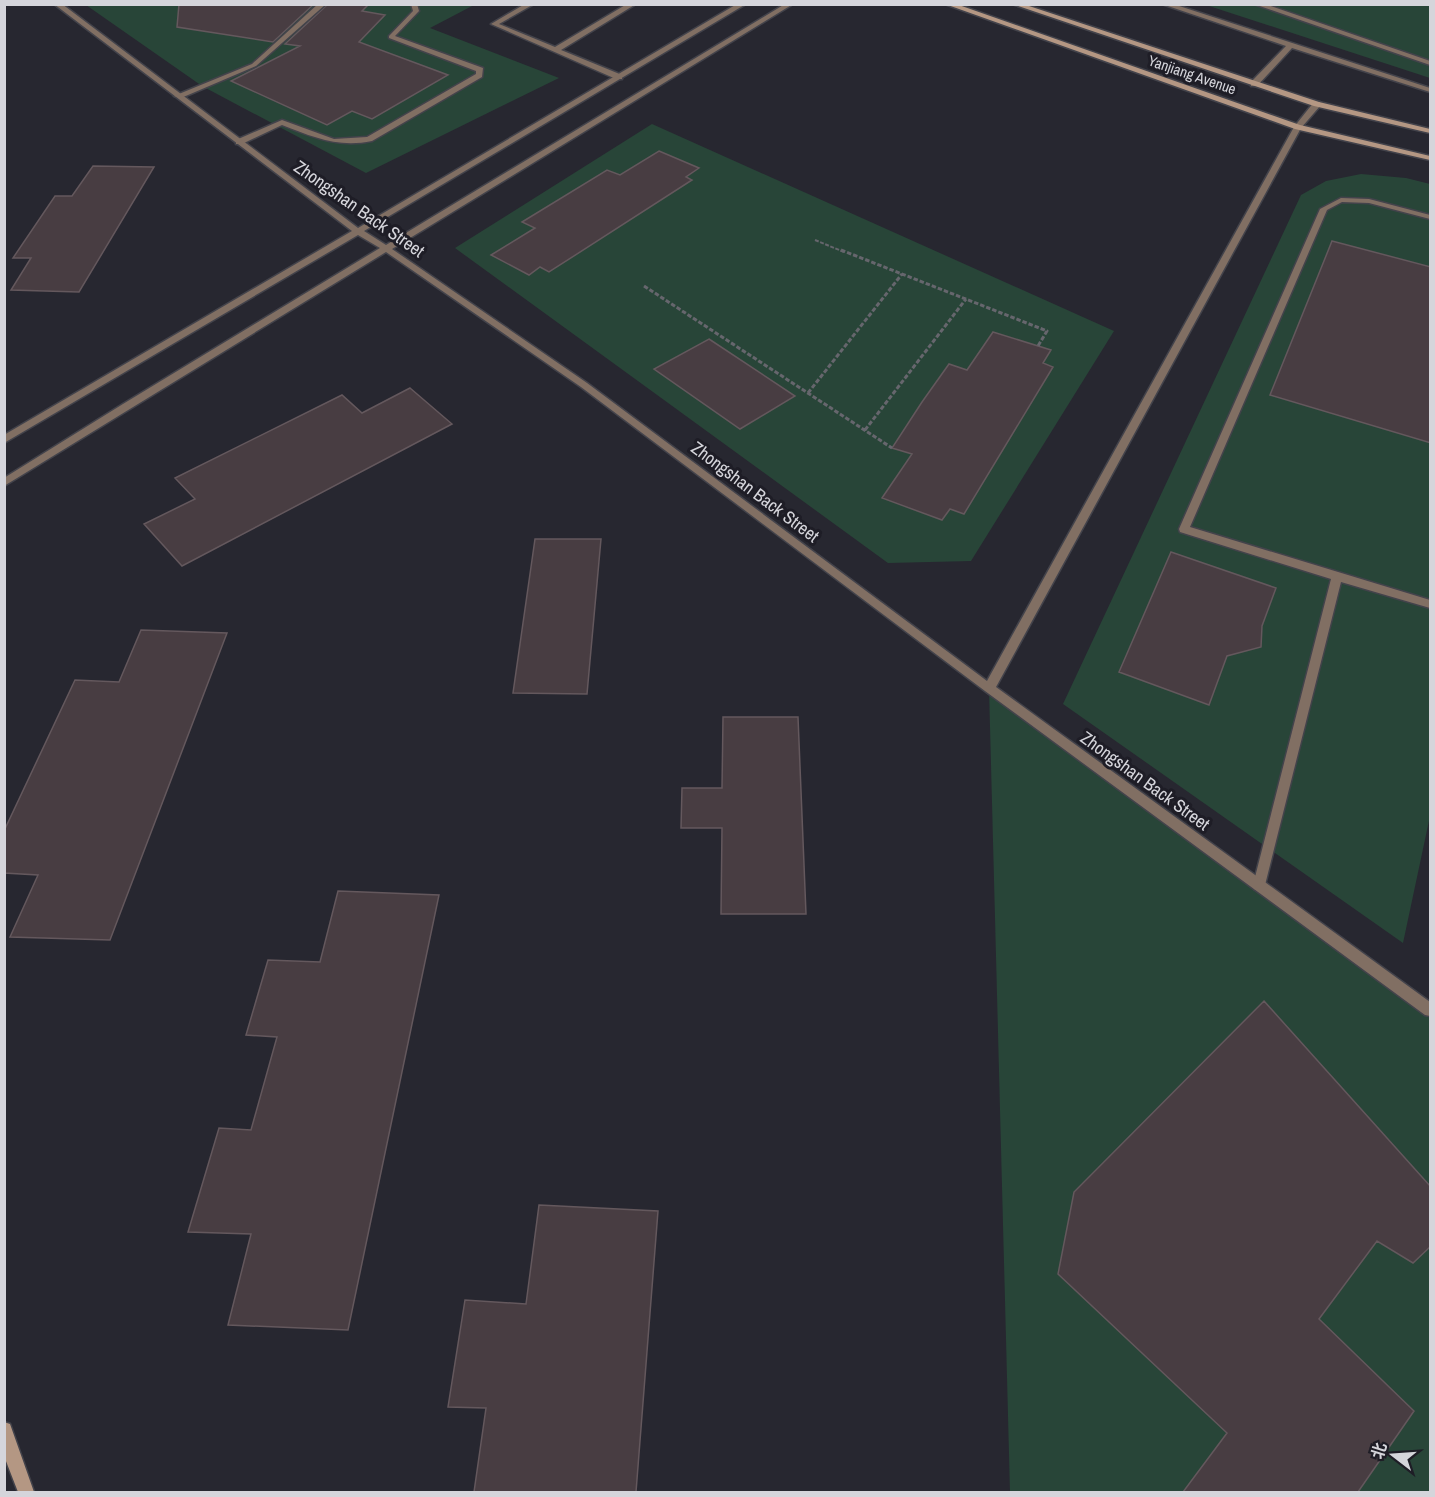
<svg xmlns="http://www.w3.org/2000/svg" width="1435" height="1497" viewBox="0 0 1435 1497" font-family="'Archivo Narrow','Noto Sans SC',sans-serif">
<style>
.green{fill:#284538}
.building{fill:#483d42;stroke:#64585d;stroke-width:1.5}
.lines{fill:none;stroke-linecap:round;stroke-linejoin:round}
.lane-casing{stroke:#43434b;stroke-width:3}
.street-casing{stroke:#43434b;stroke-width:3}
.secondary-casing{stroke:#43434b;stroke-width:3}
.path-far1{stroke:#66666d;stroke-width:2;stroke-dasharray:4 1.5;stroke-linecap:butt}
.path{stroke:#66666d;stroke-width:3;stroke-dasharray:4.5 2;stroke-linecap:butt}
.lane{fill:#816f63;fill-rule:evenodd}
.street{fill:#816f63;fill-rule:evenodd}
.secondary{fill:#b49783;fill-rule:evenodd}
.labels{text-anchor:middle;stroke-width:6;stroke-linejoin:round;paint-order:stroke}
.far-street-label{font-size:15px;fill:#d5d5db;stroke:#1e1d26}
.street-label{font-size:18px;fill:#d5d5db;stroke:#1e1d26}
</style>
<rect width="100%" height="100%" fill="#272730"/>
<path class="green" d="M86 5H474L430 28 559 78 366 173 202 86Z
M1206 5H1430V78Z
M652 124 1114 331 971 561 888 563 455 248Z
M1361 174 1406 178 1430 184V816L1403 943 1063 704 1301 195 1326 181Z
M989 688 1430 1010V1492H1010Z"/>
<path class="building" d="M179 4H314L273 42 177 27Z
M328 4H369L362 11 385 15 359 42 448 75 372 119 352 111 327 125 231 81 300 46 285 44Z
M659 151 699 168 686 177 692 180 549 272 540 267 529 275 491 255 535 228 522 222 607 170 620 175Z
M93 166 154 167 79 292 11 290 31 258H13L55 196H72Z
M1332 241 1431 267V443L1270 395Z
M993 332 1051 350 1043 363 1053 367 964 514 950 509 942 520 882 498 912 454 892 448 922 402 949 364 967 370Z
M709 339 795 396 740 429 654 369Z
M410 388 452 424 182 566 144 524 195 499 175 478 342 395 362 413Z
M535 539H601L587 694 513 693Z
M1171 552 1276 588 1262 626 1261 647 1227 656 1209 705 1119 672Z
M141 630 227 633 110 940 10 937 38 875 4 873V831L75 680 119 682Z
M723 717H798L806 914H721L722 828H681L682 788H722Z
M338 891 439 895 348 1330 228 1325 251 1234 188 1232 219 1128 251 1130 277 1037 246 1035 268 960 320 962Z
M1264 1001 1431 1187V1246L1413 1263 1377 1241 1319 1319 1414 1411 1358 1492H1183L1227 1433 1058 1274 1074 1192Z
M539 1205 658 1211 636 1492H474L486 1408 448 1407 465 1300 526 1304Z"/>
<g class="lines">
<defs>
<path id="lane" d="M318 4H326L256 66 181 98 174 96 252 64Z
M411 4H417L419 11 395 36 483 68 482 77 372 141C338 148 313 137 282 125L242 144H236V140L282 120 334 139 367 137 476 74V71L389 38V36L413 11Z
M525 4H534L499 24 555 47 627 4H636L561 50 622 75V79H616L491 24Z
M1162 4H1173L1430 88V92L1292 48 1257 86H1251V82L1286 46Z
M1341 198 1369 199 1430 215V219L1369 203 1342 202 1327 210 1190 527 1430 600V608L1341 582 1265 885 1264 889 1259 891 1254 889 1253 885 1331 579 1180 532 1179 529 1320 209Z"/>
<path id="street" d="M54 4H62L358 228 737 4H746L364 231 386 245 785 4H793L392 249 587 383 987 681 1294 127 1314 102H1320V106L1301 128 996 687 1430 1002V1016L1425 1015 985 691 581 387 386 252 4 486V478L123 404 380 248 358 235 4 443V435L352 231Z
M1254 4H1265L1430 61V65Z"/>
<path id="secondary" d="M945 4H956L1300 125 1430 156V160L1295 129Z
M1012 4H1023L1319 102 1430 129V133L1314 106Z
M4 1422 10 1424 34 1492H18L4 1456Z"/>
</defs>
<use href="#lane" class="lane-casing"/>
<use href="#street" class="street-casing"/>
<use href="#secondary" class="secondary-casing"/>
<path class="path-far1" d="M815 240 844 252"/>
<path class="path" d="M841 250 1047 331 1038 346
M644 286 892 448
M808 393 902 274
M865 430 966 299"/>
<use href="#lane" class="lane"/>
<use href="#street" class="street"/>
<use href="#secondary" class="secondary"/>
</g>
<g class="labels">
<g class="far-street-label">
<text transform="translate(1192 75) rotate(19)" y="5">Yanjiang Avenue</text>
</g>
<g class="street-label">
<text transform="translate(359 209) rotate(35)" y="6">Zhongshan Back Street</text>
<text transform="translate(755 492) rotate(37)" y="6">Zhongshan Back Street</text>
<text transform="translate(1145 781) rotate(36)" y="6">Zhongshan Back Street</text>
</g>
</g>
<rect width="1435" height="1497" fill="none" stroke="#d5d5db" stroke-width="12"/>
<g transform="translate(1393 1455) rotate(287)" stroke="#1e1d26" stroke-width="4.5" paint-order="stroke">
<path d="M0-4.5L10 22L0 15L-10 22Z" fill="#d5d5db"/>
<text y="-9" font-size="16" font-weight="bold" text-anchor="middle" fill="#d5d5db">北</text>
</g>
</svg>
